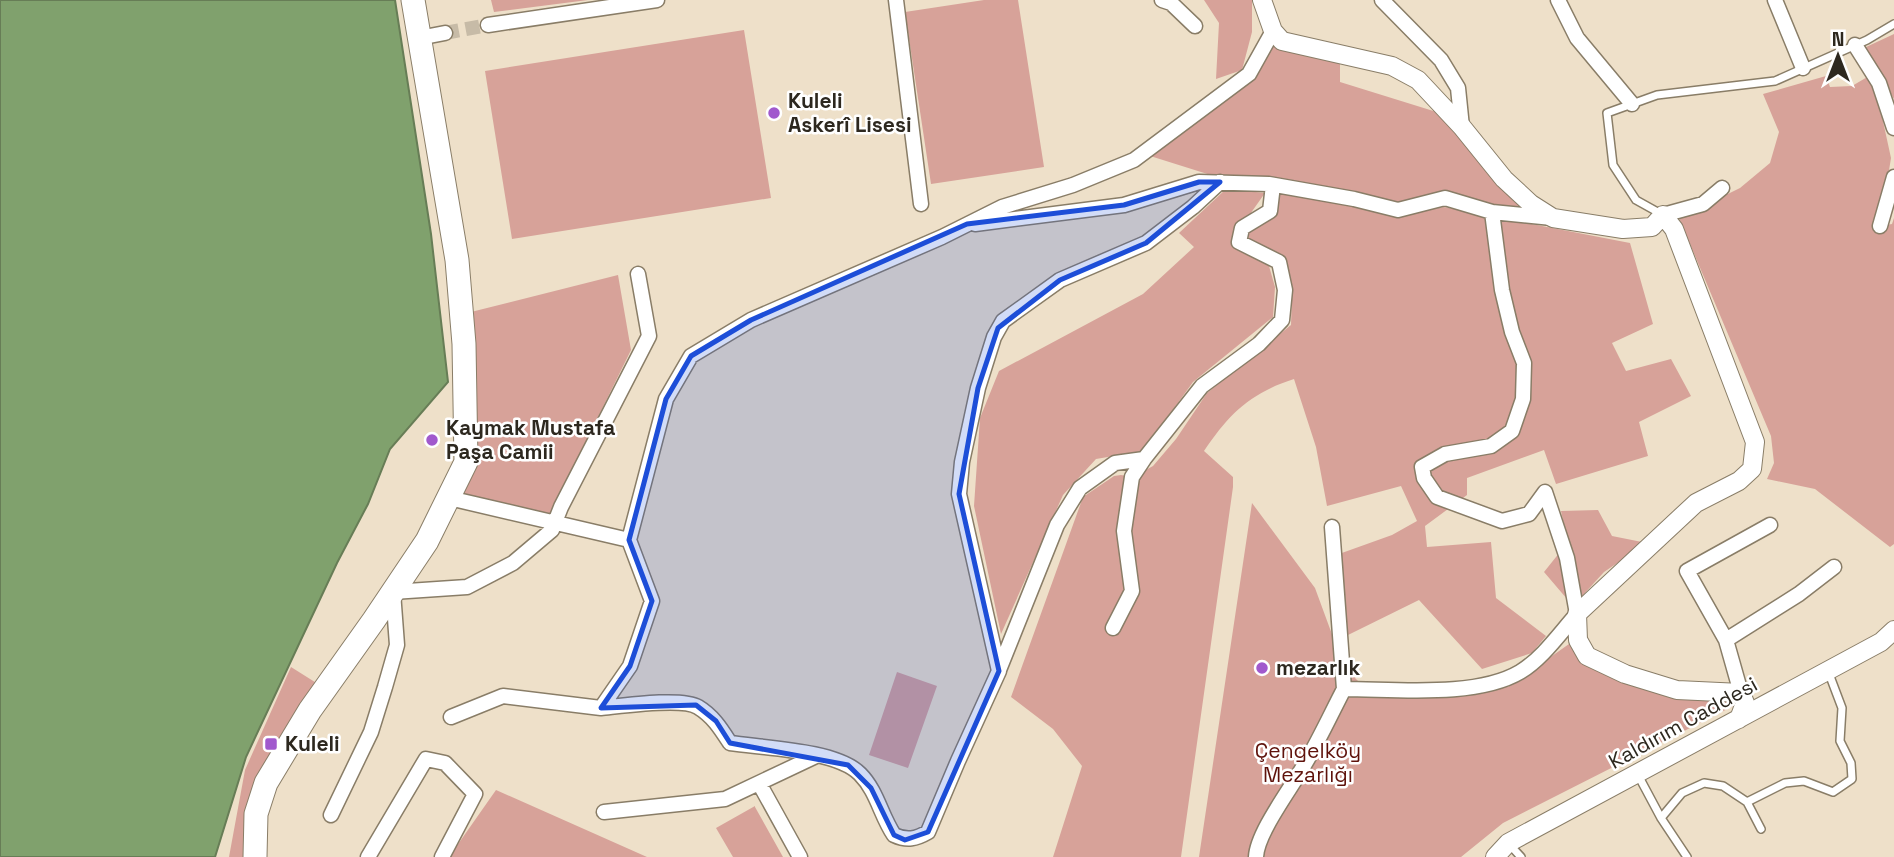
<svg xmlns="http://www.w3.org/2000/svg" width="1894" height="857" viewBox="0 0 1894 857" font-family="'Space Grotesk',sans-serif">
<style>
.green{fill:#d7a299}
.water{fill:#80a16d;stroke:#677d56;stroke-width:2}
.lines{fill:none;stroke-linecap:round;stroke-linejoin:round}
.minor-tunnel{stroke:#c7bba7;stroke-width:14;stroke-dasharray:14 7;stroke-linecap:butt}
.service-casing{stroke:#897d67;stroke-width:10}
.minor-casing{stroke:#897d67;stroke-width:17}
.tertiary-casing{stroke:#897d67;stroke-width:20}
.primary-casing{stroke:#897d67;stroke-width:25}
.service{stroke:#fff;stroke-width:7}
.minor{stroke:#fff;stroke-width:14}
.tertiary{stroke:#fff;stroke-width:18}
.primary{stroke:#fff;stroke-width:23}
.marked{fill:#1d4ed8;fill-opacity:0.2;stroke:#1d4ed8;stroke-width:5;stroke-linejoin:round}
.poi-dot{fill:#a159cd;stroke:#fff;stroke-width:2.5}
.labels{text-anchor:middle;stroke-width:5;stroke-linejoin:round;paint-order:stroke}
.poi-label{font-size:21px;font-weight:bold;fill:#2d281f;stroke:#fff;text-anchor:start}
.street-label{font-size:21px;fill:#2d281f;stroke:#fff}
.park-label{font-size:21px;fill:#5f120b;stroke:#fff}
</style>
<rect width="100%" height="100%" fill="#eee0c9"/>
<path class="green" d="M491 0H588L494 12Z
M984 0H1018L1044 167 931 184 905 12Z
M1204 0H1252V32L1242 70 1216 79 1219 23Z
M744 30 771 198 512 239 485 71Z
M1894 34V99L1864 48Z
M1274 37 1340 59V82L1443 114 1488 173 1530 211 1494 208 1445 193 1395 204 1217 177 1147 155 1256 77Z
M1826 76 1830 87 1852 86 1869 76 1879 103 1891 158 1880 226 1892 224 1894 218V544L1890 547 1815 489 1767 479 1774 463 1771 436 1679 218 1740 188 1770 163 1779 132 1763 94Z
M1226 189 1265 193 1231 241 1269 266 1275 287 1273 317 1193 382 1143 451 1096 459 1063 495 1001 634 974 506 980 418 999 371 1143 294 1194 247 1179 233Z
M1281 191 1396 216 1444 207 1630 243 1653 324 1612 343 1626 371 1671 359 1691 396 1639 422 1648 456 1556 484 1544 450 1467 478V495L1425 526 1427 547 1491 542 1496 598 1546 636 1532 653 1482 669 1419 600 1348 635 1339 554 1392 535 1417 521 1401 486 1327 506 1316 447 1294 379C1250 393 1229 414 1204 451L1233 477V487L1181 857H1053L1082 766 1053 729 1011 697 1083 497 1114 476 1121 475 1133 477 1153 466 1176 439 1207 393 1291 325 1292 292 1283 256 1246 240 1248 231 1273 216Z
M618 275 631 350 550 515 460 495 471 312Z
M1252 503 1315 588 1344 667 1366 689 1508 687 1569 644 1643 683 1749 698 1503 823 1461 857H1199Z
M1598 510 1612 536 1647 543 1604 572 1573 606 1544 572 1560 552 1567 539 1561 511Z
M291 667 318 684 245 857H229L245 770Z
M897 672 937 686 908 768 869 755Z
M496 790 647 857H449Z
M755 806V807L783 857H733L716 828Z"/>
<path class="water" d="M0 0H395L431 234 448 382 390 449 368 504 337 563 246 757 215 857H0Z"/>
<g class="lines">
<path class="minor-tunnel" d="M445 33 488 25"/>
<defs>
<path id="service" d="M1663 215 1636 200 1613 165 1607 113 1657 95 1775 81 1867 40 1894 24
M1638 775 1661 818 1687 857
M1747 802 1785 783 1804 781 1833 792 1852 779 1851 763 1840 741 1842 708 1828 671
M1661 818 1682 793 1704 783 1723 786 1747 802 1761 829
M1509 844 1521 857"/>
<path id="minor" d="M896 0 921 204
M1162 0 1171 3 1195 26
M1382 0 1441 60 1458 88 1462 127
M1558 0 1577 38 1632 104
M1775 0 1803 68
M488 25 657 0
M419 38 445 33
M1855 45 1879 83 1894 128
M1663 215 1703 204 1722 188
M975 224 1124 205 1199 182 1269 184 1354 199 1398 210 1445 198 1492 212 1552 218
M1880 226 1894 177
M449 498 629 540 652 601 630 666 601 708 503 696 451 717
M1332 527 1344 689
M629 540 666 399 691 356 751 320 942 237 1002 207 1073 185 1134 160 1249 74 1273 31
M1113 628 1132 591 1124 531 1132 477 1144 459 1202 386 1259 344 1282 320 1285 290 1279 262 1239 242 1242 228 1270 211 1273 185
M1726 640 1799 594 1834 567
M999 670 1057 525 1080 488 1115 463 1144 459
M1741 693 1726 640 1687 571 1770 525
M601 708C621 706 682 697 698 707 713 716 721 729 730 743 763 748 837 750 860 774 877 791 881 816 894 835 907 841 916 839 928 832L958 761 999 671 959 494 962 462 978 388 994 337 1003 321 1060 280 1146 243 1193 207 1220 182
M759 783 800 857
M604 812 725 799 816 756
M331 815 371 732 385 687 397 645 393 592 467 587 513 563 552 530 561 507 649 336 638 274
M368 857 426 759 445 763 475 794 442 857
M1256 857C1257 832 1293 786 1306 762 1320 738 1331 714 1344 689 1396 689 1476 698 1520 672 1542 659 1560 633 1577 614L1567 558 1545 492 1529 514 1502 521 1437 497 1424 478 1422 467 1445 454 1491 446 1512 431 1523 399 1524 363 1512 332 1502 290 1492 212"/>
<path id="tertiary" d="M1262 0 1273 31 1282 41 1392 66 1418 80 1462 127 1504 179 1531 204 1553 218 1623 229 1652 227 1663 215 1674 229 1755 442 1752 469 1739 481 1696 503 1577 614 1578 640 1587 656 1625 674 1677 690 1741 693 1745 703 1739 719
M1495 857 1508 843 1881 642 1894 630"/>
<path id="primary" d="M255 857 256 814 266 783 310 710 374 620 427 541 466 462 464 344 457 260 413 0"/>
</defs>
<use href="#service" class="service-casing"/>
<use href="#minor" class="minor-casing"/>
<use href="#tertiary" class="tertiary-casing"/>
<use href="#primary" class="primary-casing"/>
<use href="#service" class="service"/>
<use href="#minor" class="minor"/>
<use href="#tertiary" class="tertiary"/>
<use href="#primary" class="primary"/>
</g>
<path class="marked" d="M1199 182H1220L1146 243 1060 280 998 328 978 388 959 494 999 671 928 832 905 840 894 835 871 788 848 765 730 743 716 721 696 705 601 708 630 666 652 601 629 540 666 399 691 356 751 320 967 224 1124 205Z"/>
<g class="poi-dot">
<circle cx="774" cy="113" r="7"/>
<circle cx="432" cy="440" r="7"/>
<circle cx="1262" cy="668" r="7"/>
<rect x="264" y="737" width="14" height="14" rx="3.5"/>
</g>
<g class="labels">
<g class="poi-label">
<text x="788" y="108">Kuleli<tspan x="788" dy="24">Askerî Lisesi</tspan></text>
<text x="446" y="435">Kaymak Mustafa<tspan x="446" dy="24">Paşa Camii</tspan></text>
<text x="1276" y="675">mezarlık</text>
<text x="285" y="751">Kuleli</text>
</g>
<g class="street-label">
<text transform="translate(1683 723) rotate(-29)" y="7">Kaldırım Caddesi</text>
</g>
<g class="park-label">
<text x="1308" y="758">Çengelköy<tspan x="1308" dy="24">Mezarlığı</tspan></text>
</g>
</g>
<g transform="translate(1838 56)" stroke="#ffffff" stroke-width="5" paint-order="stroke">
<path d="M0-5L12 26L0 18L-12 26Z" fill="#2d281f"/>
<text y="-10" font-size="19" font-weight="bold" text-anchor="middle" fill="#2d281f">N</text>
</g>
</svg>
